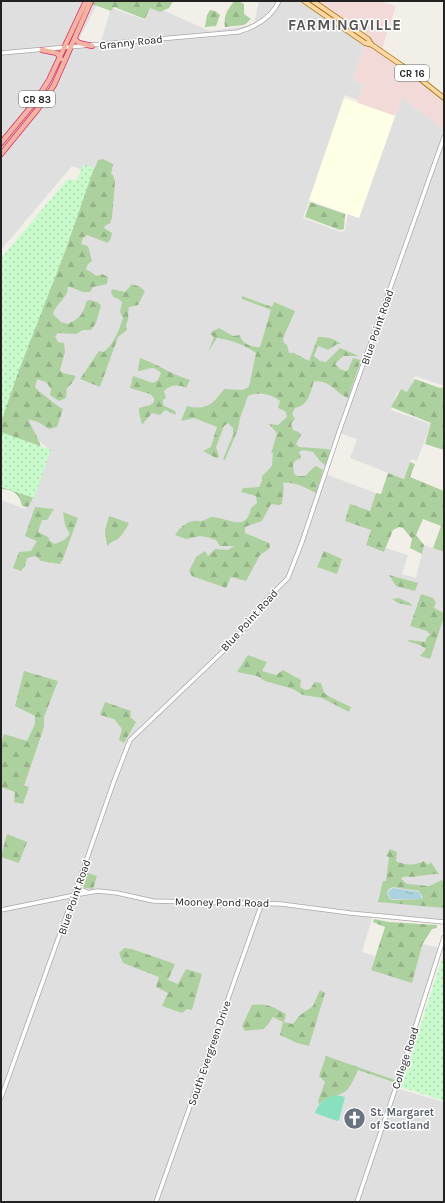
<svg xmlns="http://www.w3.org/2000/svg" width="445" height="1203" viewBox="0 0 445 1203" font-family="Karla,sans-serif">
<style>
.residential{fill:#e0dfdf}
.commercial{fill:#f2dad9}
.education{fill:#ffffe5}
.forest{fill:url(#forest-firs);fill-rule:evenodd}
.park{fill:url(#park-dots)}
.pitch{fill:#88e0be}
.water{fill:url(#water-ripples)}
.lines{fill:none;stroke-linecap:round;stroke-linejoin:round}
.tertiary-casing{stroke:#a9a9a9;stroke-width:5}
.primary-casing{stroke:#a06b00;stroke-width:5.5}
.trunk-casing{stroke:#dc2a67;stroke-width:6}
.tertiary{stroke:#fff;stroke-width:3.5}
.primary{stroke:#fcd6a4;stroke-width:4}
.trunk{stroke:#f2b4a3;stroke-width:4.5}
.labels{text-anchor:middle;stroke-width:3;stroke-linejoin:round;paint-order:stroke}
.shield{fill:#fff;stroke:#646464;stroke-width:1}
.shield-label{font-size:10px;font-weight:bold;fill:#222}
.street-label{font-size:11px;fill:#222;stroke:#fff}
.worship-label{font-size:11px;font-weight:bold;fill:#5b616d;stroke:#fff;text-anchor:start}
.district-label{font-size:15px;font-weight:bold;letter-spacing:1px;fill:#555;stroke:#fff}
</style>
<defs>
<pattern id="forest-firs" width="22" height="20" patternUnits="userSpaceOnUse"><rect width="22" height="20" fill="#add19e"/><path d="M5 1l3.5 6h-7zM16 11l3.5 6h-7z" fill="#95b388"/></pattern>
<pattern id="park-dots" width="8" height="8" patternUnits="userSpaceOnUse"><rect width="8" height="8" fill="#c8facc"/><path d="M2 2h.1M6 6h.1" fill="none" stroke="#acd6af" stroke-width="1.8" stroke-linecap="round"/></pattern>
<pattern id="water-ripples" width="26" height="14" patternUnits="userSpaceOnUse"><rect width="26" height="14" fill="#aad3df"/><path d="M2 4q2-2 4 0t4 0M15 11q2-2 4 0t4 0" fill="none" stroke="#92b5bf"/></pattern>
</defs>
<rect width="100%" height="100%" fill="#f2efe9"/>
<path class="residential" d="M1 1H99L77 43 101 42 111 8 145 20 151 5 210 31 254 25 259 1H305L365 44 353 80 364 84 358 100 345 95 303 218 341 232 345 230 348 214 359 218 402 97 444 130V386L415 376 408 396 397 392 391 410 431 424 417 461 411 459 404 479 350 458 357 439 339 433 325 474 376 493 370 511 371 530 366 545 384 552 386 548 408 555 402 574 416 578 424 545 444 552V922L373 915 362 952 375 956 371 970 423 944 440 948 398 1080 401 1082 399 1089 444 1102V1202H1V500L26 509 50 451 18 420 44 306 71 234 110 180 72 166 1 250Z"/>
<path class="commercial" d="M313 1H380L396 6 382 49 444 102V130L402 97 395 116 357 103 364 84 353 80 365 44Z"/>
<path class="education" d="M344 98 395 116 359 218 309 200Z"/>
<path class="forest" d="M94 1H173L169 8 160 12 150 8 145 19 114 7 111 11 92 4Z
M234 1H239L244 4V14L251 19 244 25 225 27C223 15 228 10 234 1Z
M210 10 215 11 220 15 216 26 205 27 207 15Z
M103 159 113 164 111 174 113 175 115 182 112 218 110 223 105 226 104 228 112 233 111 238 108 243 87 235 83 238 81 244 88 246 92 261 88 264 86 269 97 276 102 274 108 277 107 284 93 287 90 292H83L68 286C68 299 56 303 53 314L61 322 68 324C79 318 83 316 86 302L89 300 97 302 101 305 96 323 91 330H83L76 334 58 333 55 336 58 342 64 343 65 352 60 370 63 373 76 376 72 383 67 388 66 398 59 401 50 395 51 389 46 382 37 379 35 387C38 391 40 392 44 395 51 400 55 405 63 409L57 427 49 429 38 422 28 419 40 443 43 464 32 500 28 507 22 506C19 493 14 490 1 489V380L77 181 91 169 95 168 98 160Z
M310 202 345 214 344 229 340 230 305 217Z
M132 284 140 287 145 291 138 305 129 307C127 315 130 316 126 325L127 330 118 337 100 387 80 379 99 351 103 352C112 348 120 328 123 318L120 312 122 302 117 298H114L111 292 112 289 125 292Z
M242 296 272 307 274 302 295 311 283 338 284 343 287 345 289 353H294L309 361 318 337C328 337 333 338 341 344H337C325 352 331 350 318 346L314 356 320 361 326 362 340 348 359 356H343L335 364 340 369 346 371 348 370 353 358 361 360 348 398C334 392 332 381 314 381 310 393 309 405 295 408L292 414 295 419 291 424 293 430 299 432 301 435 296 444 299 447 328 449 330 450 326 466 320 461 313 452 303 450 299 452 301 458 295 461 293 465 294 474 298 476H305L313 468 316 466 323 470 316 493C307 488 294 481 283 483 285 490 282 497 282 504L279 505 271 504 262 521 245 527V533L269 543 270 548 260 555 246 581 231 577 226 588 192 576 189 571 196 557 205 551 208 556 215 549 228 550 234 546H220L216 540 207 537 200 536 186 539 175 535C180 528 186 521 195 521 197 520 199 522 201 521 205 521 208 517 213 517 229 518 246 533 251 508L257 503 256 496 241 492 243 488 259 487 262 481V476L272 466 273 452 271 454 277 433 269 424 278 425 287 417 285 411 278 408 280 401C270 394 260 391 248 396L240 418 238 429 225 460 223 459 233 435V428L228 423 224 426 216 447 219 457 216 458 203 451 211 447 217 427 194 418 181 421 187 406C207 411 213 404 224 389L242 390 249 387 256 353C245 345 231 340 217 338L208 352 214 337 210 334 213 331 219 328 233 336 240 335C241 343 252 348 260 347L271 310 242 299Z
M140 358C158 364 172 375 190 380L186 388C178 384 170 385 164 391L166 398 163 400V405L175 411 176 415 165 410 160 415 152 413 142 425 139 412V408L150 405 154 402V398L150 394 130 388 133 376 153 383 158 380 161 373C151 363 148 371 138 371Z
M415 379 440 388 444 387V450L425 444 431 423 391 407 401 389 407 392Z
M410 462 415 464 410 477 444 491V552L433 548 441 526 423 519 416 535 424 545 422 554 410 548 412 539 403 528 399 527 393 530 384 552 366 545 371 530 345 521 350 504 370 511 376 493 381 494 388 473 404 479Z
M35 507 54 509 47 520H42L38 532 48 537 50 541 55 544 64 540 70 534 65 525 63 512 78 518 63 559 60 564 41 561 36 556 27 558 25 566 21 571 13 568 19 552 31 551 37 541 25 536Z
M109 516 129 523C127 528 122 535 118 539 114 541 111 542 107 546L105 530Z
M324 551 342 559 337 574 317 567Z
M389 575 418 583 415 591 396 586Z
M421 594 433 598 436 602 434 608 444 613V617L430 659 420 656 426 649 420 645 407 641 410 640 425 642 427 637 430 635 427 631 410 626Z
M399 598 410 603 412 606 398 603 392 599Z
M248 655 267 662 262 671 276 675 283 670 301 680 300 687 305 690 310 689 315 682 321 683 324 693 330 697 351 707 349 712 322 698 303 695 293 689 265 681 257 676 237 672Z
M24 671 58 681 44 717V727L24 786 29 787 23 804 14 802 15 792 1 787V744L4 734 27 741 35 724V716L15 706Z
M105 702 131 711 130 717 136 722 124 743 119 740 122 729 114 719 100 715Z
M7 834 27 842 19 863 1 857Z
M390 849 397 852 396 861C404 865 415 866 424 861L428 865 431 862 439 874C430 874 421 876 412 877 409 877 406 876 403 877L401 879 407 884 429 886 442 880 444 884V908L378 902 383 881H386L389 857 386 856ZM393 887 419 891 422 896 423 899 392 900 388 897 387 892 389 889Z
M85 872 97 876 93 889 85 888 81 885Z
M374 919 389 922 437 925V928L432 929 422 945 412 983 371 970 385 927 373 922Z
M124 948 132 949 175 964 168 980 178 984 186 969 202 974 192 1010 187 1009 182 1013 162 1006 168 993 156 987 159 977 123 963 119 953Z
M320 990 325 993 309 1046 297 1043 280 1035 283 1022 273 1017 264 1029 245 1031 242 1026 252 1005C269 1003 272 1007 286 1014L284 1022 293 1024 299 1016 313 1006Z
M326 1056 395 1080 393 1082 358 1070C356 1075 351 1086 347 1090 339 1097 328 1095 319 1104L318 1101 325 1082 319 1076Z"/>
<path class="park" d="M84 164 94 168 66 249 18 373 1 422V258L68 179 76 181Z
M1 432 51 450 34 498 1 487Z
M444 952V1101L401 1087Z"/>
<path class="pitch" d="M336 1095 345 1097 339 1120 337 1121 315 1113C318 1103 326 1097 336 1095Z"/>
<path class="water" d="M393 888 419 892 422 899H392L389 897 388 892Z"/>
<g class="lines">
<defs>
<path id="tertiary" d="M1 53 238 32C255 27 271 19 279 1
M78 884 80 889 87 892
M1 910 80 894 98 891 117 893 153 901 281 904 350 913 444 922
M1 1098 91 847 114 781 130 740 236 639 267 599 288 578 302 542 339 432 444 137
M156 1202 262 903
M357 1202 398 1081 444 937"/>
<path id="primary" d="M304 1 365 43 372 45
M313 1 368 39 372 45 410 71 444 98"/>
<path id="trunk" d="M75 39 79 43 92 46
M42 50 57 53 61 59
M1 143 35 102 49 80 86 1
M1 154 37 110 54 85 91 1"/>
</defs>
<use href="#tertiary" class="tertiary-casing"/>
<use href="#primary" class="primary-casing"/>
<use href="#trunk" class="trunk-casing"/>
<use href="#tertiary" class="tertiary"/>
<use href="#primary" class="primary"/>
<use href="#trunk" class="trunk"/>
</g>
<defs>
<symbol id="church-disc" viewBox="-11 -11 22 22"><circle r="9.5" fill="#6b7280" stroke="#fff"/><path d="M-1.2-6h2.4v3.5h3.3v2.4h-3.3V6h-2.4V-.1h-3.3v-2.4h3.3Z" fill="#fff"/></symbol>
</defs>
<g fill-rule="evenodd">
<use href="#church-disc" x="342" y="1106" width="25" height="25"/>
</g>
<g class="labels">
<g class="shield">
<rect x="395" y="65" width="34" height="16" rx="3"/>
<rect x="19" y="91" width="36" height="16" rx="3"/>
</g>
<g class="shield-label">
<text x="412" y="77">CR 16</text>
<text x="37" y="103">CR 83</text>
</g>
<g class="street-label">
<text transform="translate(131 42) rotate(-6)" y="4">Granny Road</text>
<text transform="translate(377 327) rotate(-71)" y="4">Blue Point Road</text>
<text transform="translate(249 620) rotate(-48)" y="4">Blue Point Road</text>
<text transform="translate(74 897) rotate(-71)" y="4">Blue Point Road</text>
<text transform="translate(222 902) rotate(1)" y="4">Mooney Pond Road</text>
<text transform="translate(209 1053) rotate(-71)" y="4">South Evergreen Drive</text>
<text transform="translate(405 1058) rotate(-72)" y="4">College Road</text>
</g>
<g class="worship-label">
<text x="370" y="1116">St. Margaret<tspan x="370" dy="13">of Scotland</tspan></text>
</g>
<g class="district-label">
<text x="345" y="30">FARMINGVILLE</text>
</g>
</g>
<rect width="445" height="1203" fill="none" stroke="#222222" stroke-width="4"/>
</svg>
